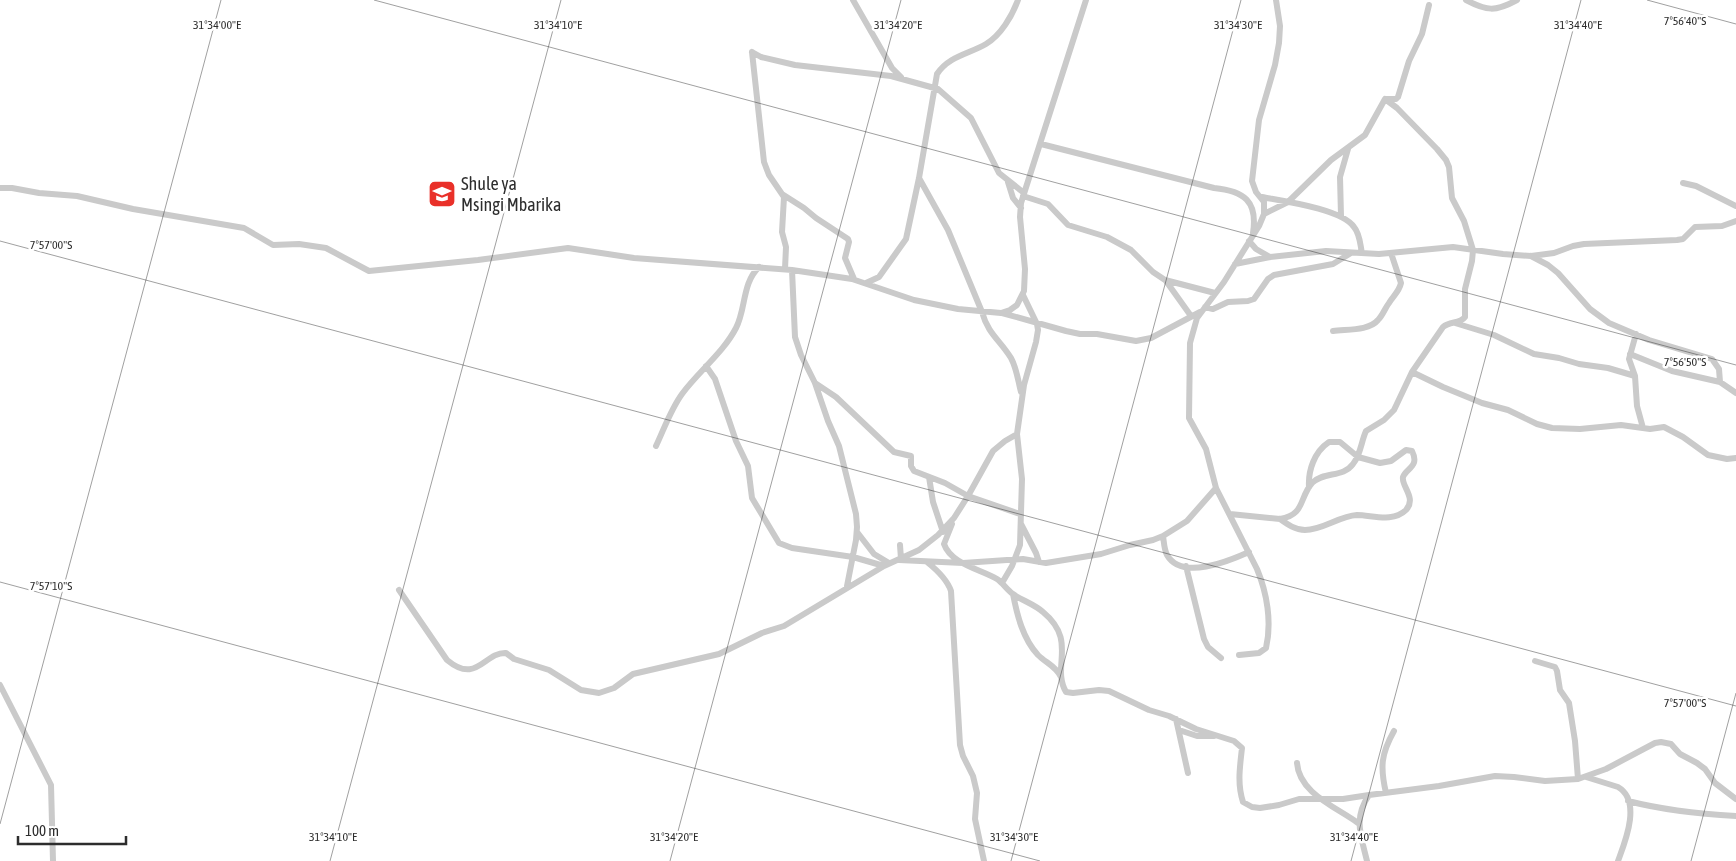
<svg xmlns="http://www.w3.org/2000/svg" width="1736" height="861" viewBox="0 0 1736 861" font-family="'Asap Condensed',sans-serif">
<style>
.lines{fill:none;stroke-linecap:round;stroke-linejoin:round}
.minor{stroke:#cacaca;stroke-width:6}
.ticks{fill:none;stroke:#2d2d2d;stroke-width:1;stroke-opacity:0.45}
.labels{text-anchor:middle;stroke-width:5;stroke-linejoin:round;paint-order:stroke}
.poi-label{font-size:18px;fill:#2d2d2d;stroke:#fff;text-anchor:start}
.ticks-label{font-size:12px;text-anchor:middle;fill:#2d2d2d;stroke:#fff;stroke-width:5;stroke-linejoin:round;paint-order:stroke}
</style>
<rect width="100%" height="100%" fill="#fff"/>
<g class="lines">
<path class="minor" d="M853 0 892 68 901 77
M1466 0C1487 11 1495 12 1517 0
M752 52 761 57 795 65 891 76 938 89 971 118 999 173 1024 193
M752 52 764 162 769 175 784 197 782 232 786 247 785 269
M1041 144 1214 188C1244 191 1258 201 1253 233
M919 178 948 230 982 312C988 334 1000 340 1011 358 1017 369 1018 381 1021 392
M1008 182 1013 198 1021 208
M1683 183 1696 186 1736 206
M0 188H12L39 193 77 196 133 209 244 228 273 245 299 244 326 248 369 271 478 260 568 248 634 258 792 270 852 279 914 300 958 309 1001 313 1010 310 1017 305 1024 291 1025 269 1020 217 1021 203 1086 0
M782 194 804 208 816 218 848 239 849 242 845 258 854 279
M1023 196 1048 204 1068 225 1107 237 1131 250 1153 272 1165 280 1215 293
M1262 197C1283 201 1342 209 1354 227 1360 234 1360 244 1362 253
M1264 214 1288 202 1331 160 1365 135 1385 99H1396L1398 97 1409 61 1422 34 1429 5
M1341 216 1340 177 1348 149
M1249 241 1256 249 1270 257
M1531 256 1548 265 1558 273 1590 309 1609 323 1649 340 1712 359 1719 369 1720 382 1736 393
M1235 264 1270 257 1326 251 1379 254 1453 247 1503 254 1531 256 1554 253 1573 246 1584 244 1677 240 1683 239 1695 227 1722 226 1736 221
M792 270 795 337 801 355 815 383 828 421 839 446 856 514 857 527 856 540 847 586
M1166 281 1191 316
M866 283 879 277 906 239 919 178 937 74C949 56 969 54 986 44 1001 35 1012 16 1018 0
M1205 307 1213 309 1228 302 1248 301 1254 299 1268 279 1274 275 1333 264 1351 253
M1002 313 1066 331 1080 334H1097L1136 341 1151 338 1200 312
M1455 323 1494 335 1534 354 1559 358 1579 364 1608 368 1635 376
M1333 331C1347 329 1369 331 1378 320 1383 315 1385 308 1389 303 1393 296 1399 292 1401 283L1391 253
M1636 334 1629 359 1635 376 1637 406 1643 428
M1630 354 1672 371 1720 382
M706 366 715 379 736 441 748 466 752 498 779 543 792 548 853 557 884 566
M1412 372 1443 387 1482 403 1508 410 1537 424 1552 428 1580 429 1621 425 1650 429 1664 427 1683 437 1708 455 1727 459 1736 458
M815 383 836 397 894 452 911 456V466L914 471 945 483 968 496 1020 514
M656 446C664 429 671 409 682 394 699 371 723 353 736 328 746 309 742 283 759 267
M929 477 933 502 943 532
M1230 514 1280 519C1305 515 1299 498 1312 483 1324 471 1343 478 1353 464 1361 454 1361 442 1366 431L1384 420 1394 410 1412 372 1443 327C1450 321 1460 324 1465 317V289L1472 261 1473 250 1464 221 1452 198 1449 167 1446 160 1437 149 1397 108 1385 99
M1280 519C1287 524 1295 530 1305 530 1323 530 1339 516 1357 515 1372 515 1393 523 1406 510 1417 498 1401 486 1403 477 1406 468 1420 467 1412 451L1406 450 1391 461 1380 463 1358 457 1340 442H1329C1314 452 1308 471 1309 487
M952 524 944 544C951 564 980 569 997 579 1003 583 1007 590 1013 594 1023 601 1034 604 1043 612 1078 641 1051 666 1066 692L1073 693 1099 690 1109 691 1149 710 1169 716 1196 729 1234 741 1242 748C1240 766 1237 784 1243 802L1252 807 1260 808 1279 805 1299 799H1343L1369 795
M1021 524 1036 553 1039 562
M857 532 874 554 889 563
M1163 536C1164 542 1164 549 1167 555 1182 581 1229 561 1249 552
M900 545 901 559
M899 560 963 563 1023 559 1046 563 1101 554 1130 545 1153 540 1163 536 1187 521 1216 488
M927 562C937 570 947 579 951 591L960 745 963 756 973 776 977 793 975 819 984 861
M1186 566 1204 639 1208 647 1221 658
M1002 583 1012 566 1020 545 1022 479 1017 434
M399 590 447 660C477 685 484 652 506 653L514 659 549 670 581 690 599 693 614 688 633 674 719 654 762 633 784 626 884 566 919 550 938 535 954 518 968 496 993 451 1005 441 1017 434 1024 385 1036 342 1038 330 1037 324 1023 295
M1013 594C1017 615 1023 639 1038 655 1046 663 1056 666 1061 677
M1239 655 1259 653 1266 648C1272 622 1267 593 1257 569L1216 488 1206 449 1189 418 1190 343 1197 318 1224 282 1259 226 1264 214V202L1256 192 1252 181 1259 120 1275 65 1279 43 1280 26 1276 0
M1535 661 1555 667 1557 671 1560 690 1569 703 1575 741 1578 779
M0 685 51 785 53 861
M1176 719 1188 773
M1179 730 1197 736H1214
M1297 763C1299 793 1336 807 1358 823
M1586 777 1618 787C1642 801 1625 842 1618 861
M1386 793C1380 767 1381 754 1394 731
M1628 801C1663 810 1700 814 1736 816
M1367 861C1361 836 1353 818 1369 795L1439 786 1495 776 1514 777 1545 781 1578 779 1606 769 1655 743 1661 742 1671 744 1680 754 1697 763 1705 769 1715 783 1736 799"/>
</g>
<path class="ticks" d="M374 0 1736 365M1647 0 1736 24M0 241 1736 706M0 582 1040 861M0 824 221 0M330 861 561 0M670 861 901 0M1011 861 1241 0M1351 861 1581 0M1691 861 1736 693"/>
<defs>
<symbol id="school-square" viewBox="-11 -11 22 22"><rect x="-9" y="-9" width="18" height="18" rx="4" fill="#e93029" stroke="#fff"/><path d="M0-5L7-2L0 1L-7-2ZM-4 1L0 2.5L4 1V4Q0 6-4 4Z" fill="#fff"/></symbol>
</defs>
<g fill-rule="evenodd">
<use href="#school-square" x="426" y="178" width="32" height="32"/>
</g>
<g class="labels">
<g class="poi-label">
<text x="461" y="190">Shule ya<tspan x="461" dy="21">Msingi Mbarika</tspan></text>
</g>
</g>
<g class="ticks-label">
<text x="1685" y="25">7°56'40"S</text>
<text x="217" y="29">31°34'00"E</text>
<text x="558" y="29">31°34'10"E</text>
<text x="898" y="29">31°34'20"E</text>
<text x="1238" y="29">31°34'30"E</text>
<text x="1578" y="29">31°34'40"E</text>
<text x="51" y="249">7°57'00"S</text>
<text x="1685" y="366">7°56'50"S</text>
<text x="51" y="590">7°57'10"S</text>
<text x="1685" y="707">7°57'00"S</text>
<text x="333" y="841">31°34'10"E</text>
<text x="674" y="841">31°34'20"E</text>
<text x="1014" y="841">31°34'30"E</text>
<text x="1354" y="841">31°34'40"E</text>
</g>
<path d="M18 836v8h108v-8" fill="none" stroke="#2d2d2d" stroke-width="2.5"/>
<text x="25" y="836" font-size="15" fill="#2d2d2d" stroke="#ffffff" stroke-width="4" paint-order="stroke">100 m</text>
</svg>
